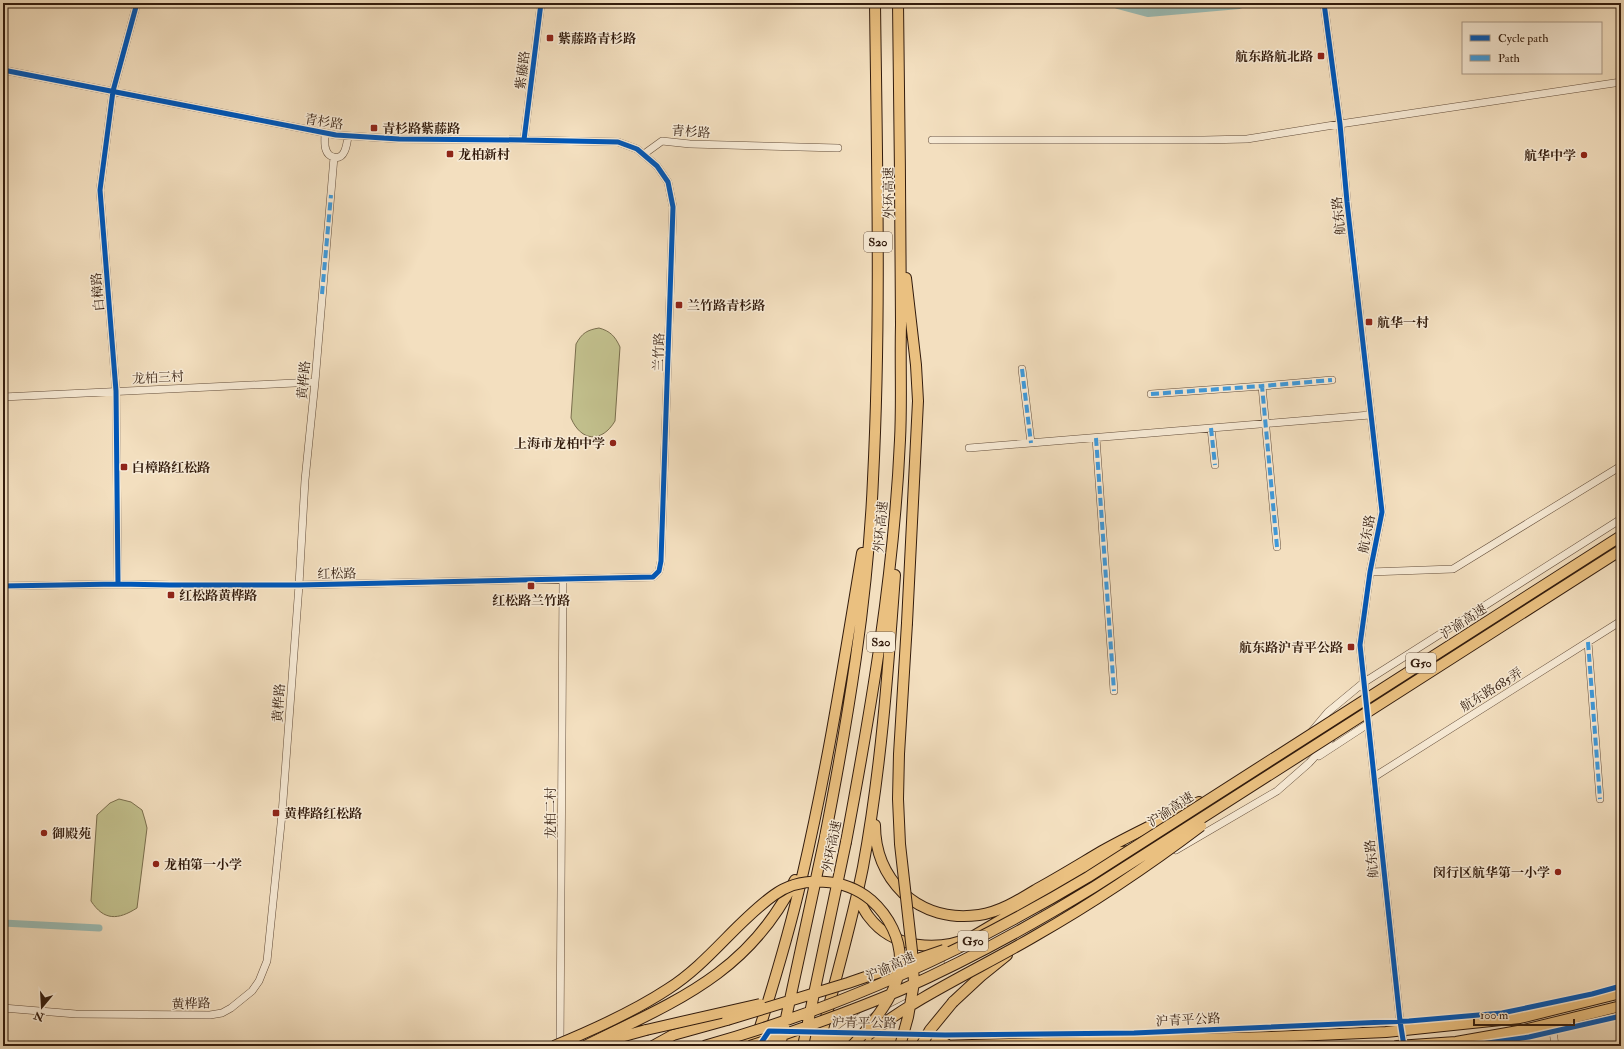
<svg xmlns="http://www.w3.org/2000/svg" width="1624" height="1049" viewBox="0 0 1624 1049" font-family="'IM FELL Double Pica','Noto Serif SC',serif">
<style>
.green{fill:#c2c08d;stroke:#7a6e4d}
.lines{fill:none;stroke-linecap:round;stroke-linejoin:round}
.canal{stroke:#9bbcb5;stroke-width:7}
.river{stroke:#9bbcb5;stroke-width:12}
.minor-casing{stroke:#634d3a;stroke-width:8}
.major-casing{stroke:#331c0d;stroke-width:10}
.highway-casing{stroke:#331c0d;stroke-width:12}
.minor{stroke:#f7ead5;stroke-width:7}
.major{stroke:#eac080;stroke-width:9}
.highway{stroke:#eac080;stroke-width:10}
.highway-bridge-casing{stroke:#331c0d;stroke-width:12;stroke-linecap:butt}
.highway-bridge{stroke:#eac080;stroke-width:10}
.quiet{stroke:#3e9bde;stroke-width:4;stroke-dasharray:8 4;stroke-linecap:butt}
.cycleway-casing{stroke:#f7ead5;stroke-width:8}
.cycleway{stroke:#0057b8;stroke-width:5}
.poi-dot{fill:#8f2418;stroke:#f7ead5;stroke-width:1.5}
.labels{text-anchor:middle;stroke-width:3;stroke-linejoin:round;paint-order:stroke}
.shield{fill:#f7ead5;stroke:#6e5a49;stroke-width:1}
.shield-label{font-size:12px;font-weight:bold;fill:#331c0d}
.poi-label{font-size:13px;font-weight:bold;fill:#331c0d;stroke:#f7ead5;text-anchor:start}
.street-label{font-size:13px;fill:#331c0d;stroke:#f7ead5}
</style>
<rect width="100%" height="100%" fill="#f3dfbf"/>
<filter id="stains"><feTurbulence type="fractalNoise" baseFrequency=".005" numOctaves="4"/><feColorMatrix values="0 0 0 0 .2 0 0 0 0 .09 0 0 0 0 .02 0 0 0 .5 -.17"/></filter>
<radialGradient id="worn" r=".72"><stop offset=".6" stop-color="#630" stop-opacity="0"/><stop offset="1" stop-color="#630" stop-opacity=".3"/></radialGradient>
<path class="green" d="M599 328C610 331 615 336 620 347L615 421C602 443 581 442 571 418L576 344C582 333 587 330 599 328Z
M119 799 131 802 142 810 145 820 147 828 137 908C118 920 104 921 91 901L97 815 110 803Z"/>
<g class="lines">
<path class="canal" d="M3 923 99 928"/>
<path class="river" d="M1118 3 1148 11 1239 3"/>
<defs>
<path id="minor" d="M1324 3 1340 124 1347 202 1382 512 1370 572 1360 645 1400 1021 1404 1046
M3 70 336 135 399 139 524 140 618 142 637 149 657 166 668 182 673 207 661 561 659 571 653 577 299 585H170L118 584 3 586
M325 133C325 138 324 145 326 150 327 153 330 156 333 157 345 161 347 144 348 136
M524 140 541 3
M932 140H1204L1247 139 1340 124 1621 82
M644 154 662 141 690 144 838 148
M1022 369 1031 443
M1151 394 1262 386
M3 397 315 382
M1211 428 1215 465
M1096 438 1114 691
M969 448 1370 415
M1277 547 1262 386 1332 380
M1596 560 1621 544
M1370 572 1453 569 1621 466
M118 584 116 391 100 190 113 91 137 3
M1588 642 1600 799
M1312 731 1328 712 1363 683 1621 519
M1319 756 1368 724
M1374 777 1621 621
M1200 811 1232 791 1245 782
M1176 850 1277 791 1309 763 1331 739
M948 962 1012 927 1038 911
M3 1008 76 1014 210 1015 222 1013 231 1008 252 991 259 981 267 961 282 814 299 585 305 480 315 382 334 157
M1552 1023 1555 1046
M843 1036 910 1001
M560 1046 563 580
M822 1046 882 1001"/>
<path id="major" d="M780 1037H821
M726 1046 762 1037"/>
<path id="highway" d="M906 278 916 365 918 401 907 623
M875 825C875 852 884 874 903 893 924 912 951 919 979 915 1000 912 1019 900 1037 889 1059 877 1080 864 1102 851 1134 833 1167 818 1199 802
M825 837C848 719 868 599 873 479 881 320 877 161 875 3
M846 842C871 709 894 575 900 440 902 402 900 363 901 325 901 218 899 110 898 3
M857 896C861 903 864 911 869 917 893 949 938 952 972 937L1114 853 1130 851
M953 1002 981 976 1007 955
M821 1037 932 1039 946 1044
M606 1041 646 1030
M585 1046C673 1002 748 975 795 880
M653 1046 673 1035 727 1020
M754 1046C772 990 789 934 802 877 827 770 844 662 862 553
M819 1046C833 986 851 927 863 867 881 770 888 672 895 575
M936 1046 1271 1037 1386 1032 1520 1018 1621 993
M1397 1046 1456 1042 1524 1030 1621 1006"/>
</defs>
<use href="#minor" class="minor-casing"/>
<use href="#major" class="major-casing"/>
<use href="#highway" class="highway-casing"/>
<use href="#minor" class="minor"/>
<use href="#major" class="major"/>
<use href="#highway" class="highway"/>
<defs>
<path id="highway-bridge" d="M727 1020 848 983 944 950
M646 1030 760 1004
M868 1035C919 995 979 969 1035 936 1093 903 1148 866 1201 826
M554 1046C593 1030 633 1012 668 989 709 963 736 922 774 895 802 875 845 878 871 900 889 916 901 939 900 963 899 993 871 1026 852 1046
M704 1046C843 1007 964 951 1088 877L1621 536
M750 1046C801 1029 852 1011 901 990 968 960 1032 925 1094 887L1621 550
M780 1046 825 837
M803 1046 846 842
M900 1046 908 1017 914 983 912 951 900 844 898 799 899 754 907 623
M921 1046 930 1030 953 1002"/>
</defs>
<use href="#highway-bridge" class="highway-bridge-casing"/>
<use href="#highway-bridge" class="highway-bridge"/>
<path class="quiet" d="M322 294 331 195
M1022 369 1031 443
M1151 394 1262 386
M1211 428 1215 465
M1096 438 1114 691
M1277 547 1262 386 1332 380
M1588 642 1600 799"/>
<defs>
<path id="cycleway" d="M1324 3 1340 124 1347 202 1382 512 1370 572 1360 645 1400 1021 1404 1046
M3 70 336 135 399 139 524 140 618 142 637 149 657 166 668 182 673 207 661 561 659 571 653 577 299 585H170L118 584 3 586
M524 140 541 3
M118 584 116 391 100 190 113 91 137 3
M759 1046 769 1031 945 1035 1134 1033 1409 1021 1502 1013 1592 994 1621 986
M1467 1046 1529 1037 1621 1016"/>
</defs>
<use href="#cycleway" class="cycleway-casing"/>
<use href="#cycleway" class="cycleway"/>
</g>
<g class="poi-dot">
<rect x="546" y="34" width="8" height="8" rx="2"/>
<rect x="1317" y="52" width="8" height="8" rx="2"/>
<rect x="370" y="124" width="8" height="8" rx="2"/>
<rect x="446" y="150" width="8" height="8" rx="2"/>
<circle cx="1584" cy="155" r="4"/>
<rect x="675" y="301" width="8" height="8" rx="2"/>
<rect x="1365" y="318" width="8" height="8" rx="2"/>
<circle cx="613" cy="443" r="4"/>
<rect x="120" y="463" width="8" height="8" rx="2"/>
<rect x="527" y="582" width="8" height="8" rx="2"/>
<rect x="167" y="591" width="8" height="8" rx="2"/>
<rect x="1347" y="643" width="8" height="8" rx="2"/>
<rect x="272" y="809" width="8" height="8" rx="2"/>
<circle cx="44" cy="833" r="4"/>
<circle cx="156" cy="864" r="4"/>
<circle cx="1558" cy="872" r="4"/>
</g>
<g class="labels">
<g class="shield">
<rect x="864" y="232" width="28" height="20" rx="3"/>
<rect x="867" y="632" width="28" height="20" rx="3"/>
<rect x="1406" y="653" width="30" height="20" rx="3"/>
<rect x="958" y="931" width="30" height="20" rx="3"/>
</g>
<g class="shield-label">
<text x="878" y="246">S20</text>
<text x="881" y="646">S20</text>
<text x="1421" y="667">G50</text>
<text x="973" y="945">G50</text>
</g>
<g class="poi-label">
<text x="558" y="43">紫藤路青杉路</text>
<text x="1313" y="61" text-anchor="end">航东路航北路</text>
<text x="382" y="133">青杉路紫藤路</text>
<text x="458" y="159">龙柏新村</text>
<text x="1576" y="160" text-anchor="end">航华中学</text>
<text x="687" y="310">兰竹路青杉路</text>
<text x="1377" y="327">航华一村</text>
<text x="605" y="448" text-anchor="end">上海市龙柏中学</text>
<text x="132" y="472">白樟路红松路</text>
<text x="179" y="600">红松路黄桦路</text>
<text x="531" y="605" text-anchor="middle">红松路兰竹路</text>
<text x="1343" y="652" text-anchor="end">航东路沪青平公路</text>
<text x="284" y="818">黄桦路红松路</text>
<text x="52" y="838">御殿苑</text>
<text x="164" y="869">龙柏第一小学</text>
<text x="1550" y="877" text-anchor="end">闵行区航华第一小学</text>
</g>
<g class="street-label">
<text transform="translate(522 70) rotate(-83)" y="5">紫藤路</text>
<text transform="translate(324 121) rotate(9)" y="5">青杉路</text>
<text transform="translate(691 131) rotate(4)" y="5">青杉路</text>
<text transform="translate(888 193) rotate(-91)" y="5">外环高速</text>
<text transform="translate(1338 216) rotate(-96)" y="5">航东路</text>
<text transform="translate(97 292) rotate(-95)" y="5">白樟路</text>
<text transform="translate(658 352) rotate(-88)" y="5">兰竹路</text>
<text transform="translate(158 377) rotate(-3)" y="5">龙柏三村</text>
<text transform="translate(303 380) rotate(-85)" y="5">黄桦路</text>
<text transform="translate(880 527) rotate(-85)" y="5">外环高速</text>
<text transform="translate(1366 534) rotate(-79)" y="5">航东路</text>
<text transform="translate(337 573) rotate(-1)" y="5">红松路</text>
<text transform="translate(1463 621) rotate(-33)" y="5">沪渝高速</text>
<text transform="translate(1491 689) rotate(-32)" y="5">航东路685弄</text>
<text transform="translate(278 703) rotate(-86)" y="5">黄桦路</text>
<text transform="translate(1170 809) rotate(-33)" y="5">沪渝高速</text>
<text transform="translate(550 813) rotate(-90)" y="5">龙柏二村</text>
<text transform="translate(831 846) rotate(-79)" y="5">外环高速</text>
<text transform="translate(1371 859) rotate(-96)" y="5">航东路</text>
<text transform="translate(890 966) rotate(-24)" y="5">沪渝高速</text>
<text transform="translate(191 1003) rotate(-2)" y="5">黄桦路</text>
<text transform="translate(1188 1019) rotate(-3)" y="5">沪青平公路</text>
<text transform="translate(864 1022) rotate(1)" y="5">沪青平公路</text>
</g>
</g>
<rect width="1624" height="1049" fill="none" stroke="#f3dfbf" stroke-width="16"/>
<rect x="4" y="4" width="1616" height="1041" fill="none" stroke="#331c0d" stroke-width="2"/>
<rect x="8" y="8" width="1608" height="1033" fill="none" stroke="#331c0d"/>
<rect x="1462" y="22" width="140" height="52" fill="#f7ead5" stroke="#a99885"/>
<rect x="1470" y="35" width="20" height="6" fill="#0057b8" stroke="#a99885"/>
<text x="1498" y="42" font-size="12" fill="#331c0d">Cycle path</text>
<rect x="1470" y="55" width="20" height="6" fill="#3e9bde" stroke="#a99885"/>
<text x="1498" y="62" font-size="12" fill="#331c0d">Path</text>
<g transform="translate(42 1007) rotate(198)" stroke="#f7ead5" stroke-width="3" paint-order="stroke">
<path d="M0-3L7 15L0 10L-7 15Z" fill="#331c0d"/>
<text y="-6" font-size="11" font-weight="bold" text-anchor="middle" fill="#331c0d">N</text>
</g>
<path d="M1474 1019v6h100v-6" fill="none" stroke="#331c0d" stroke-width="2"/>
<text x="1480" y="1019" font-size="12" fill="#331c0d" stroke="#f7ead5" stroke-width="3" paint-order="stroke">100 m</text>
<rect width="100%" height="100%" filter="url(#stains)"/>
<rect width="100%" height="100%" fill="url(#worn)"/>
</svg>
